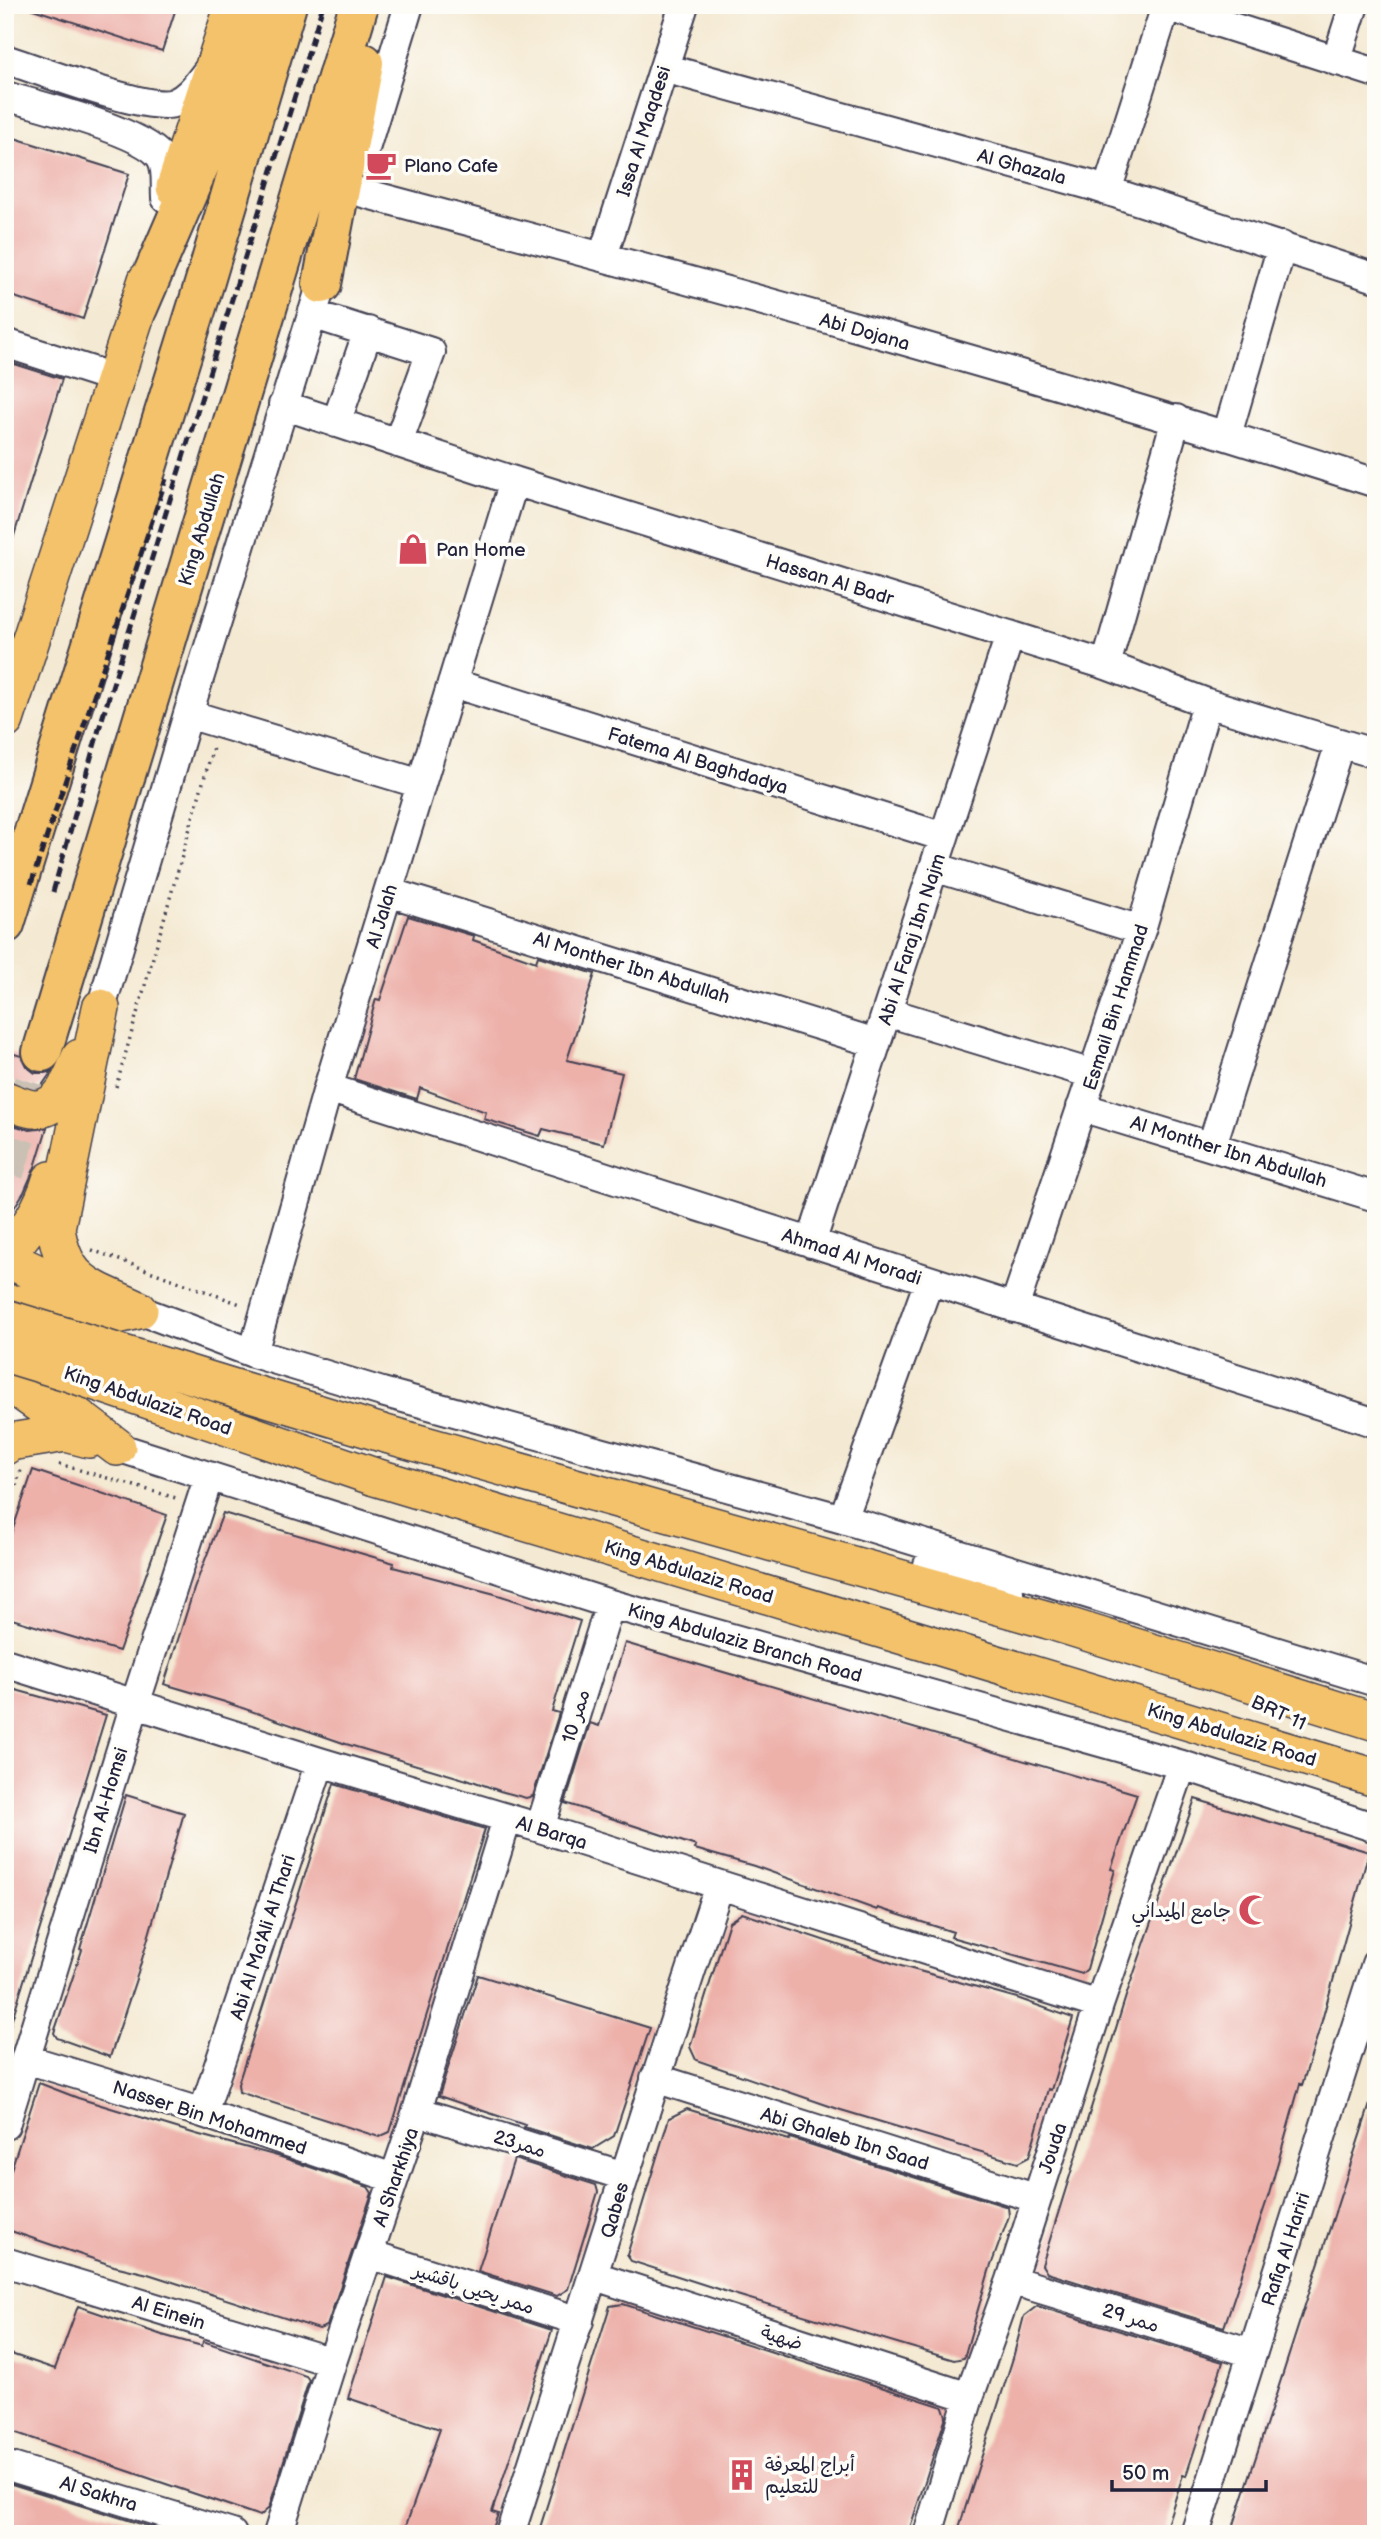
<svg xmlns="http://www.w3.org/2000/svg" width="1381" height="2539" viewBox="0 0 1381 2539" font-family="'Balsamiq Sans','Playpen Sans Arabic',sans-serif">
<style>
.building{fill:#edb1aa}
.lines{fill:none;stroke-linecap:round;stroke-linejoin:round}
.highway-tunnel{stroke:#cac1b4;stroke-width:38;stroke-dasharray:38 19;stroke-linecap:butt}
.minor-casing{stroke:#424052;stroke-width:32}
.major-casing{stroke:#424052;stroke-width:40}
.highway-casing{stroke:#424052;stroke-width:42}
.path{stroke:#424052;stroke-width:3.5;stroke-dasharray:2 5;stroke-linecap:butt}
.minor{stroke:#fff;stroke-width:28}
.major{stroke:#f4c26a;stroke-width:37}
.highway{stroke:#f4c26a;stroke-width:38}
.rail{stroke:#22223b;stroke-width:5;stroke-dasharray:10 5;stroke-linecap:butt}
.major-bridge-casing{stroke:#424052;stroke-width:40;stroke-linecap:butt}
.major-bridge{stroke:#f4c26a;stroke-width:37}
.labels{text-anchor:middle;stroke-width:7;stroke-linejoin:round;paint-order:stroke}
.street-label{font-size:19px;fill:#22223b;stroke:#fdfcf7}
.poi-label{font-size:19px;fill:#22223b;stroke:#fdfcf7;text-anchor:start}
</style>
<rect width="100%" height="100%" fill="#fdfcf7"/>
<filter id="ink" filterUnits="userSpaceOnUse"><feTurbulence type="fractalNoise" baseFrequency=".0143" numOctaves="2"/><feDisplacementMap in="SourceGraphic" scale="14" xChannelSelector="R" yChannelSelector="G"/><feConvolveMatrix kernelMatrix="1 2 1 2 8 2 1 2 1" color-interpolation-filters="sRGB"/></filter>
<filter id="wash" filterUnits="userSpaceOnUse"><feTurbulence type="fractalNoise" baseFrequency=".00686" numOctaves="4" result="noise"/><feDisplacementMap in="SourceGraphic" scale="28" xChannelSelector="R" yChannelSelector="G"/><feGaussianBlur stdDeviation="1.57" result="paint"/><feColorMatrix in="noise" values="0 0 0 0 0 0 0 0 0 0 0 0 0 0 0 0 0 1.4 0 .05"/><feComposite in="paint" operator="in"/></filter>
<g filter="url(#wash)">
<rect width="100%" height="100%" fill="#f4e9d2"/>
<g id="blocks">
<path class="building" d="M33 5H177L162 51 33 9Z
M5 135 129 174 83 319 5 294Z
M5 361 62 379 9 552H5Z
M408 916 474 936 473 940 536 962 538 956 595 974 567 1060 622 1073 604 1144 543 1129 540 1136 484 1119 486 1112 420 1088 417 1099 354 1079 376 999 380 1000Z
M5 1051 21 1056 26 1066 35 1073H46L52 1071 43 1084 37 1088 5 1080Z
M5 1123 30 1130 47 1128 35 1167 24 1192 5 1222Z
M33 1470 167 1515 119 1651 5 1617V1552Z
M223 1513 394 1563 393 1567 495 1594 580 1621 552 1711 559 1713 533 1796 526 1798 500 1791 467 1779V1780L346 1744 225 1702 164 1684 194 1589Z
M625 1643 1137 1794 1111 1869 1115 1870 1087 1969 1082 1974 951 1937 953 1932 878 1908 877 1910 754 1866 695 1849 696 1846 565 1803 590 1723 599 1726Z
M5 1687 106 1715 9 2029H5Z
M334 1784 485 1829 390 2132 379 2137 239 2092 238 2084Z
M126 1795 184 1813 138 1973 110 2057 57 2038 54 2033 82 1950 80 1949Z
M1195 1799 1369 1852 1319 2031 1302 2085 1300 2084 1269 2194 1224 2327 1047 2273 1042 2265 1126 1996Z
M742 1913 901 1966 1017 1998 1073 2018 1051 2090 1048 2089 1029 2157 1018 2163 841 2110 696 2060 690 2047 729 1922Z
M478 1975 650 2028 614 2136 593 2149 524 2127 525 2125 439 2096Z
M39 2083 78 2098 196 2134 281 2157 368 2187 372 2193 327 2326 319 2329 148 2274 114 2266 5 2229V2188Z
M1372 2098H1376V2534H1231Z
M687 2109 789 2140 790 2138 1008 2207 1009 2216 989 2271 964 2358 954 2360 730 2293 631 2261 627 2255 669 2118Z
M514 2159 596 2185 598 2192 568 2289 557 2296 478 2271Z
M387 2277 552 2330 492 2512 498 2514 491 2534H403L440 2429 348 2398Z
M623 2304 943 2407 946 2416 908 2534H538L610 2306Z
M78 2306 162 2335 202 2346 203 2341 306 2376 309 2380 269 2508 260 2516 5 2429V2352L55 2369Z
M1037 2306 1223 2362 1186 2476 1183 2475 1164 2534H957L1013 2358 1024 2316Z
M5 2482 167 2532 166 2534H5Z"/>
</g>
</g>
<g filter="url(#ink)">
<use href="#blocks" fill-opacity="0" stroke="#424052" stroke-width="2"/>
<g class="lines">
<path class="highway-tunnel" d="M5 1173 42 1052"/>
<defs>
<path id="minor" d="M1163 5 1376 73
M5 59C36 69 148 112 174 103 190 97 199 81 209 69
M1336 61 1354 5
M664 68 1090 185 1376 278
M5 96C38 105 141 131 160 156 168 167 165 184 166 198
M361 162 409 5
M352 190C695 281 1038 374 1376 483
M1107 191 1166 6
M603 256 684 5
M312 314 431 352 398 443
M5 343 117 379
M283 405 514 481 1106 665 1207 703 1376 754
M336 423 368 331
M1227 435 1282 246
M1106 665 1176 419
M452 683 944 837
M188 714 421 784
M934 867 1141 930
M388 892 876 1043
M101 1008 188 714 327 267
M887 1012 1092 1074
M328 1088 1376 1423
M1081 1107 1376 1197
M1212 1145 1340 743
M811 1243 1010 635
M1014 1308 1141 930 1207 703
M139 1310 253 1353 382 1392 843 1519 1376 1682
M253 1353 328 1088 514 481
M117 1447 610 1604 1182 1765 1376 1828
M843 1519 929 1281
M928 1565 1009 1592
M5 1663 320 1762 540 1828 1099 2005
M540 1828 610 1604
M26 2059 203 2113 393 2178
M655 2078 1035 2198
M417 2111 624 2176
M203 2113 320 1762
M5 2125 135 1704 209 1476
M369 2254 579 2321
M5 2262 332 2362
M595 2276 969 2397
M1011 2280 1252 2353
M5 2465 232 2534
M278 2534 332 2362 417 2111 507 1819
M510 2534C580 2318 647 2101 719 1886
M928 2534 969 2397 1011 2280 1099 2005 1182 1765
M1195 2534 1376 1964"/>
<path id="major" d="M175 187 234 5
M5 720 147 280
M101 1008 56 1228C64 1285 93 1288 139 1310
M5 1100C13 1103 24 1108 33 1109 60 1111 72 1079 80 1058
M5 1252C27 1234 43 1207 51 1180
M5 1258 62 1285 92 1293
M5 1305 56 1301 86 1302
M5 1380 73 1428
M382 1433 1048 1620 1376 1722
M5 1446 10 1442 66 1433 89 1439
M117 1447 74 1414 54 1384 60 1354 87 1322 139 1310
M375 1477 1376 1778"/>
<path id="highway" d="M322 284 364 63
M138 308 258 30
M5 924 205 281 287 5
M42 1052 359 5"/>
</defs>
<use href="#minor" class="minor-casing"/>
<use href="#major" class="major-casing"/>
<use href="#highway" class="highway-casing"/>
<path class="path" d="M116 1087 214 744
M92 1250 243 1305
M59 1464 176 1498
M5 1519 22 1467"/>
<use href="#minor" class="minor"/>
<use href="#major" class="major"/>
<use href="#highway" class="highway"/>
<path class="rail" d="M31 884 166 479
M53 892 99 729 323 5"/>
<defs>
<path id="major-bridge" d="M5 1318 382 1433
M5 1353 64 1371 375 1477"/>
</defs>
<use href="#major-bridge" class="major-bridge-casing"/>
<use href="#major-bridge" class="major-bridge"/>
</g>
</g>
<defs>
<symbol id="cafe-bare" viewBox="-9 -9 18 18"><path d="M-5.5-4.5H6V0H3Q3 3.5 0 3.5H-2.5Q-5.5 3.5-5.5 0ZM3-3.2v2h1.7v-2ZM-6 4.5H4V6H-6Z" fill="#d1495b" stroke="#fdfcf7" stroke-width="2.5" paint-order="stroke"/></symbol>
<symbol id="shop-bare" viewBox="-9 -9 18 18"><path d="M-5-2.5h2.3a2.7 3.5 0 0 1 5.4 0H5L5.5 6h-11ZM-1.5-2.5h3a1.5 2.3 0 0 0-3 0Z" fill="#d1495b" stroke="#fdfcf7" stroke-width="2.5" paint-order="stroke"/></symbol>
<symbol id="mosque-bare" viewBox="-9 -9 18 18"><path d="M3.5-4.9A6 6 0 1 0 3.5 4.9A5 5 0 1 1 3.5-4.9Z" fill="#d1495b" stroke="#fdfcf7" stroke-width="2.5" paint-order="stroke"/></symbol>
<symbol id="building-bare" viewBox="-9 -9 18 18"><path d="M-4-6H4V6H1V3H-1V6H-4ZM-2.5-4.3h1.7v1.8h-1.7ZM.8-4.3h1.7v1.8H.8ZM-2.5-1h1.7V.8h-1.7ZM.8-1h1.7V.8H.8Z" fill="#d1495b" stroke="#fdfcf7" stroke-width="2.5" paint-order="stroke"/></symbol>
</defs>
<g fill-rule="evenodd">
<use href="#cafe-bare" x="359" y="143" width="44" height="44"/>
<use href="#shop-bare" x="391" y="527" width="44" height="44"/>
<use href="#mosque-bare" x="1232" y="1888" width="44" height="44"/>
<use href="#building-bare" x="720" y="2453" width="44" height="44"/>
</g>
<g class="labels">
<g class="street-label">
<text transform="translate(643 131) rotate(-72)" y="7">Issa Al Maqdesi</text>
<text transform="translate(1022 166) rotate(15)" y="7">Al Ghazala</text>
<text transform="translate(865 331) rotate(16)" y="7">Abi Dojana</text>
<text transform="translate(201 529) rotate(-73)" y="7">King Abdullah</text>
<text transform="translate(830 579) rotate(17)" y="7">Hassan Al Badr</text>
<text transform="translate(698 760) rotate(17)" y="7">Fatema Al Baghdadya</text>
<text transform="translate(381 916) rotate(-73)" y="7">Al Jalah</text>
<text transform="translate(911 939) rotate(-72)" y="7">Abi Al Faraj Ibn Najm</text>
<text transform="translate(632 967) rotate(17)" y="7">Al Monther Ibn Abdullah</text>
<text transform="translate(1115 1007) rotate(-72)" y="7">Esmail Bin Hammad</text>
<text transform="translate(1229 1151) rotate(17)" y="7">Al Monther Ibn Abdullah</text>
<text transform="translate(852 1256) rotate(18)" y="7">Ahmad Al Moradi</text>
<text transform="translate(148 1400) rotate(19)" y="7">King Abdulaziz Road</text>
<text transform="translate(689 1571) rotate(17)" y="7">King Abdulaziz Road</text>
<text transform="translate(745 1642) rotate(16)" y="7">King Abdulaziz Branch Road</text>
<text transform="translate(1279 1712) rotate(25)" y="7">BRT 11</text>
<text transform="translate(575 1716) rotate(-73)" y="7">ممر 10</text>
<text transform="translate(1232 1734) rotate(17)" y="7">King Abdulaziz Road</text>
<text transform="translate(105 1800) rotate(-73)" y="7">Ibn Al-Homsi</text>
<text transform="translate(552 1832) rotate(17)" y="7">Al Barqa</text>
<text transform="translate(262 1937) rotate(-72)" y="7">Abi Al Ma'Ali Al Thari</text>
<text transform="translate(210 2117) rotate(18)" y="7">Nasser Bin Mohammed</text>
<text transform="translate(845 2138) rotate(17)" y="7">Abi Ghaleb Ibn Saad</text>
<text transform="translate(520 2143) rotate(17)" y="7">ممر23</text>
<text transform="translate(1052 2148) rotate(-72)" y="7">Jouda</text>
<text transform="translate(395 2177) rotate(-71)" y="7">Al Sharkhiya</text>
<text transform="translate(614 2210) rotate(-74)" y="7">Qabes</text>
<text transform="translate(1285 2249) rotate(-72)" y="7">Rafiq Al Hariri</text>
<text transform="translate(474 2288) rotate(18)" y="7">ممر يحيى باقشير</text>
<text transform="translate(169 2312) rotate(17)" y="7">Al Einein</text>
<text transform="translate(1131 2317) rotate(17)" y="7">ممر 29</text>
<text transform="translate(782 2337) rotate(18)" y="7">ضهية</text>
<text transform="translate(99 2493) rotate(17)" y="7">Al Sakhra</text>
</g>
<g class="poi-label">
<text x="404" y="172">Plano Cafe</text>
<text x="436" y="556">Pan Home</text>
<text x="1231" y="1917" text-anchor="end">جامع الميداني</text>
<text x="765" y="2471">أبراج المعرفة<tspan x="765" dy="22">للتعليم</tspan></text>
</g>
</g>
<rect width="1381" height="2539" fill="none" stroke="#fdfcf7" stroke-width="28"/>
<path d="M1112 2480v10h154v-10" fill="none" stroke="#22223b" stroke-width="3.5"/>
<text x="1122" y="2480" font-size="21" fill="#22223b" stroke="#fdfcf7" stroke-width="5" paint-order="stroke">50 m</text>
</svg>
